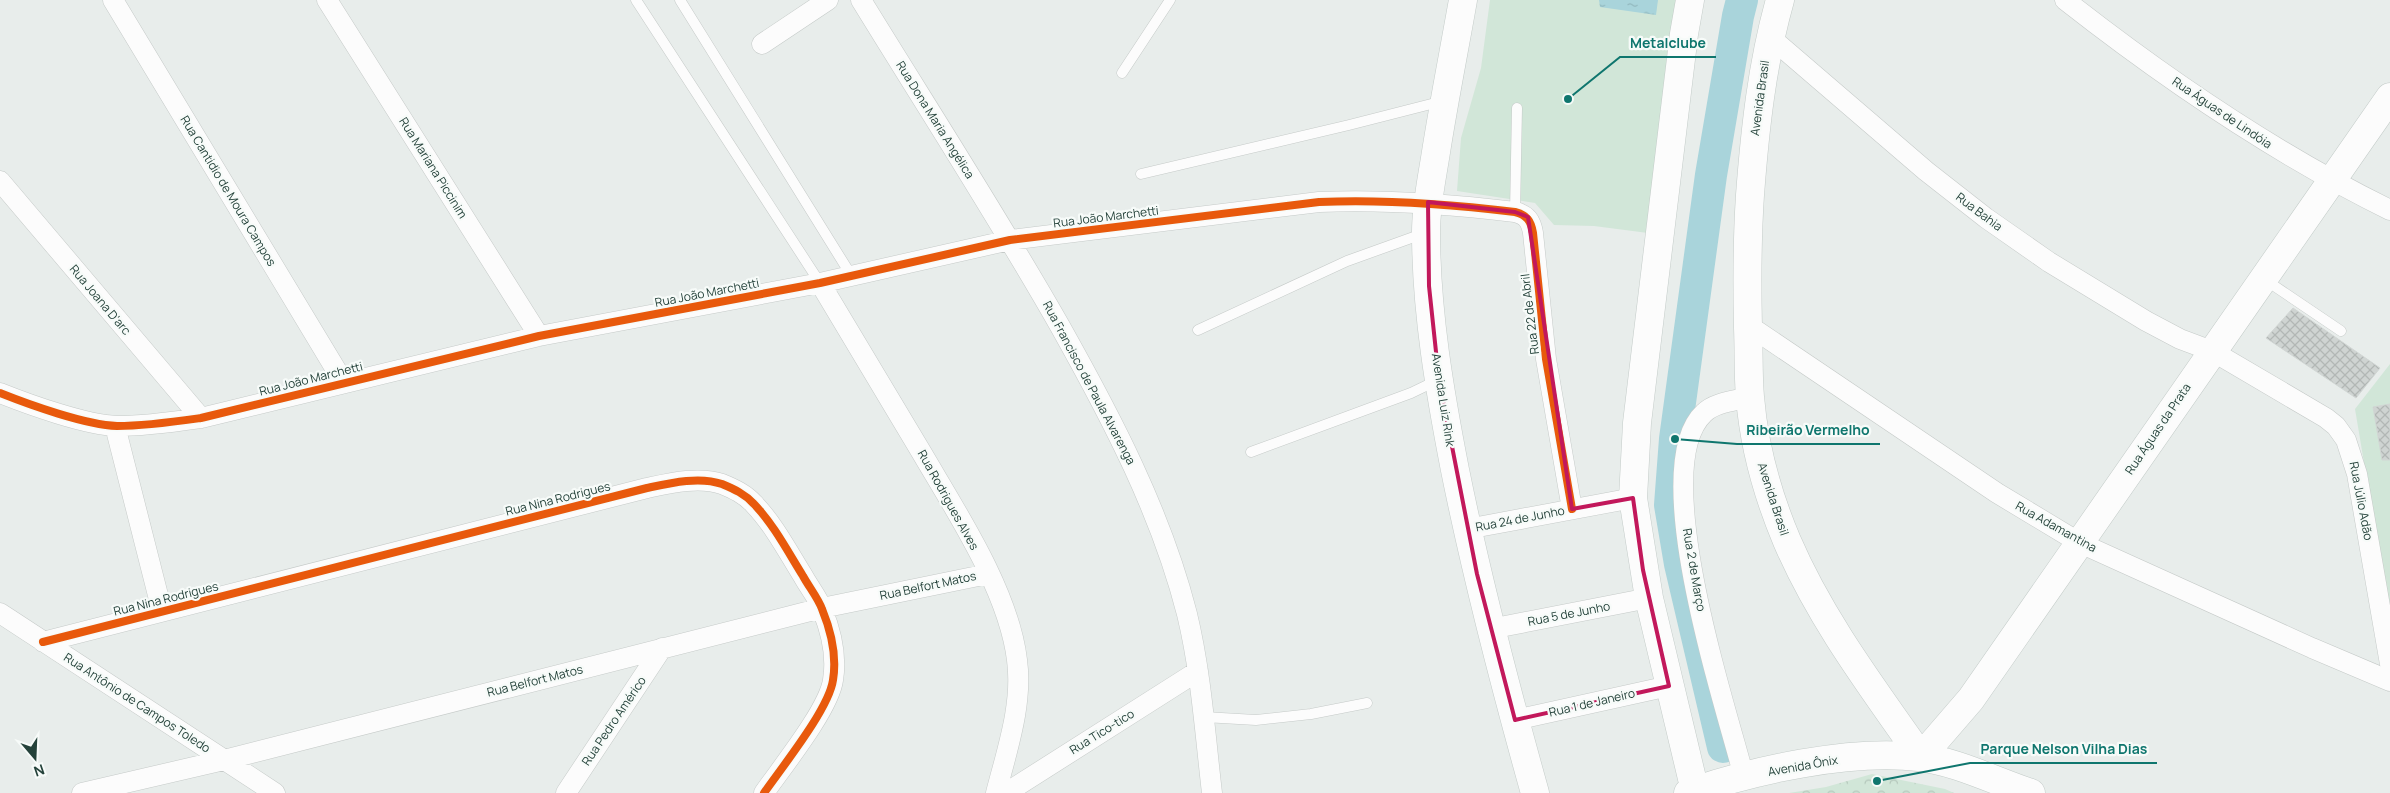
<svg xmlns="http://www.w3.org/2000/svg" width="2390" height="793" viewBox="0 0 2390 793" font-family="Manrope,sans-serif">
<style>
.park{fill:url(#park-crowns)}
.pitch{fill:#d1e6d8}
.water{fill:url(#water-ripples)}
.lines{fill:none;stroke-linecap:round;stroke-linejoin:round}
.river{stroke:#a9d4db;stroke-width:32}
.building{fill:url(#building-cross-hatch);stroke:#d1d6d4}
.lane-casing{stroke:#c5cac8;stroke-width:11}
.street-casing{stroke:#c5cac8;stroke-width:21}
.secondary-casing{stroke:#c3cbc8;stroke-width:29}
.lane{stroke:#fcfcfc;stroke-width:10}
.street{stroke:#fcfcfc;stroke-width:20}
.secondary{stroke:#fcfcfc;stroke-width:28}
.cycleway-casing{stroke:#f7fbf9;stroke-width:11}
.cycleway{stroke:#e8590c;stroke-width:8}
.marked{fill:none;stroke:#c2185b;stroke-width:4;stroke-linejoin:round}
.labels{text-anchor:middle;stroke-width:4.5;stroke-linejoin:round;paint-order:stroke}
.street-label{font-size:12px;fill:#24423a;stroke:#f7fbf9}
.leader{fill:none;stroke:#0f766e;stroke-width:2}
.callout-dot{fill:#0f766e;stroke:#f7fbf9;stroke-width:2}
.callout-label{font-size:14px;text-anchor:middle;font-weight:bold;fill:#0f766e;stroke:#f7fbf9;stroke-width:4.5;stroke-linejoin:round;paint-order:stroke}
</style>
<defs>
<pattern id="park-crowns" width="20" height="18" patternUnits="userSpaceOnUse" patternTransform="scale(1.25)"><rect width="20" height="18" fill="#d1e6d8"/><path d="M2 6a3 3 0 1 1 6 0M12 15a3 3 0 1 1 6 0" fill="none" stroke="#b3c6ba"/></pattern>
<pattern id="water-ripples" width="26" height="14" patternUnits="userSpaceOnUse" patternTransform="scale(1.25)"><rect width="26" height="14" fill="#a9d4db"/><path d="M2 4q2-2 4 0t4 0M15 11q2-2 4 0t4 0" fill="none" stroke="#91b7bd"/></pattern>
<pattern id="building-cross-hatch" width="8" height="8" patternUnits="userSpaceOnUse" patternTransform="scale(1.25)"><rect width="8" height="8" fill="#cfd4d2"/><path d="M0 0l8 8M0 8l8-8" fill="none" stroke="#b2b7b5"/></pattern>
</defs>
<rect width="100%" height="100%" fill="#e8edeb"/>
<path class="park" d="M1872 774 1945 789 1954 793H1789L1826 787Z"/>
<path class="pitch" d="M1490 0H1678L1648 233 1594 226 1554 225 1535 203 1457 191 1461 138 1481 68Z
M2390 364V617L2355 409Z"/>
<path class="water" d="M1599 0H1658L1656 15 1600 7Z"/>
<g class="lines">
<path class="river" d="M1723 747 1680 564 1670 505 1675 439 1711 175 1738 16 1742 0"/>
</g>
<path class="building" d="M2293 308 2380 368 2356 398 2266 338Z
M2390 404V460H2382L2373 407Z"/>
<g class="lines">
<defs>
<path id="lane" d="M636 0 820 283
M680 0 851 275
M1122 73 1170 0
M1141 174 1349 125 1443 101
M1515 212 1517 108
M2264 279 2341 331
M1198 330 1347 261 1425 233
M1251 452 1411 393 1438 380
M1204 717 1256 720 1311 714 1367 703"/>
<path id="street" d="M113 0 344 383
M327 0 539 336
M861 0C928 109 998 217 1061 328 1112 419 1161 512 1187 614 1201 672 1205 733 1212 793
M2065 0C2167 80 2274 153 2390 210
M1770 37 1926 171 1986 218 2049 262 2146 321 2180 339 2212 351 2326 418 2336 426 2346 440 2357 474 2390 664
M762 44 828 0
M0 181 201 418
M820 283C854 340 889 398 923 455 957 513 1009 592 1017 660 1023 704 1007 750 996 793
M1748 325 1997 493 2080 543 2312 648 2390 681
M0 393C30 405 86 425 117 426 146 426 173 422 201 418L539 336 820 283 1010 240 1319 202C1385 199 1449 204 1515 212 1527 215 1531 221 1533 233L1546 359 1572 509
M115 426 162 611
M1467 529 1633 498
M0 613 275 793
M1490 629 1649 598
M43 642 647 488C670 483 699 476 722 484 734 489 745 494 754 504 774 525 788 552 803 576 809 587 818 598 822 609 831 631 837 656 833 680 829 709 782 767 764 793
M1515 720 1669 686
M1744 777C1726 706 1646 467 1704 413 1715 402 1735 401 1750 397
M82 793 224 760 822 608 988 574
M566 793 662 648
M1006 793 1198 671"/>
<path id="secondary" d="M1463 0C1454 51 1444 101 1436 152 1432 178 1426 205 1426 232 1426 312 1440 393 1455 470 1477 579 1505 686 1535 793
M1690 0 1684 34 1637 423 1633 498 1649 598 1695 791
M1780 0C1762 64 1755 129 1750 195 1747 240 1747 284 1748 328 1749 351 1748 374 1750 397 1754 446 1768 496 1787 541 1821 620 1872 687 1921 757
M1921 757 1971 699 2390 97
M1688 793C1754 770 1850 749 1919 757 1955 761 1997 782 2031 793"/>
</defs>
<use href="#lane" class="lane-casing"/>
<use href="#street" class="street-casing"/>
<use href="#secondary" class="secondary-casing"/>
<use href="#lane" class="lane"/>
<use href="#street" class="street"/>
<use href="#secondary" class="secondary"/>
<defs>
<path id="cycleway" d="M0 393C30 405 86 425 117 426 146 426 173 422 201 418L539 336 820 283 1010 240 1319 202C1385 199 1449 204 1515 212 1527 215 1531 221 1533 233L1546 359 1572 509
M43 642 647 488C670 483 699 476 722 484 734 489 745 494 754 504 774 525 788 552 803 576 809 587 818 598 822 609 831 631 837 656 833 680 829 709 782 767 764 793"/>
</defs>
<use href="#cycleway" class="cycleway-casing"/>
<use href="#cycleway" class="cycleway"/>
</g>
<path class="marked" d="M1428 202 1515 212 1528 217 1572 509 1633 498 1643 570 1669 686 1515 720 1477 574 1439 380 1429 286Z"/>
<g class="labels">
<g class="street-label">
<text transform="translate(1760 98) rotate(-82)" y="4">Avenida Brasil</text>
<text transform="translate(2222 113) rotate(34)" y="4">Rua Águas de Lindóia</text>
<text transform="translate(935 120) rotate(58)" y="4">Rua Dona Maria Angélica</text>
<text transform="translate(433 168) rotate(58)" y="4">Rua Mariana Piccinim</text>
<text transform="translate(228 191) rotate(59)" y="4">Rua Cantidio de Moura Campos</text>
<text transform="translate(1979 212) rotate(37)" y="4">Rua Bahia</text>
<text transform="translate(1106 217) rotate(-7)" y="4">Rua João Marchetti</text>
<text transform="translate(707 293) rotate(-11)" y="4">Rua João Marchetti</text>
<text transform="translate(100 300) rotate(50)" y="4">Rua Joana D'arc</text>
<text transform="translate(1530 314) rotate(-97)" y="4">Rua 22 de Abril</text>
<text transform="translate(311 379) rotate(-14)" y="4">Rua João Marchetti</text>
<text transform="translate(1089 383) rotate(62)" y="4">Rua Francisco de Paula Alvarenga</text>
<text transform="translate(1443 400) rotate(81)" y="4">Avenida Luiz Rink</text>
<text transform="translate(2158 429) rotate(-56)" y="4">Rua Águas da Prata</text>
<text transform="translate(558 499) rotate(-14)" y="4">Rua Nina Rodrigues</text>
<text transform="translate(1773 499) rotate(72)" y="4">Avenida Brasil</text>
<text transform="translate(948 500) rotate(61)" y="4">Rua Rodrigues Alves</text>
<text transform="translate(2361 501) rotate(79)" y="4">Rua Júlio Adão</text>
<text transform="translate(1520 519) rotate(-11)" y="4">Rua 24 de Junho</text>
<text transform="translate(2056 527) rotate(29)" y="4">Rua Adamantina</text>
<text transform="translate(1694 570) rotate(80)" y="4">Rua 2 de Março</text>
<text transform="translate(928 586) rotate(-12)" y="4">Rua Belfort Matos</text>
<text transform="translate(166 599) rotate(-14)" y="4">Rua Nina Rodrigues</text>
<text transform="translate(1569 614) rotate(-11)" y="4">Rua 5 de Junho</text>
<text transform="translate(535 681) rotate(-14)" y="4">Rua Belfort Matos</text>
<text transform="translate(137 703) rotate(33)" y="4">Rua Antônio de Campos Toledo</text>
<text transform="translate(1592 703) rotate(-13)" y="4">Rua 1 de Janeiro</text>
<text transform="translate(614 721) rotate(-56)" y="4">Rua Pedro Américo</text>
<text transform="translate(1102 732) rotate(-32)" y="4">Rua Tico-tico</text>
<text transform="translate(1803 766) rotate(-10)" y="4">Avenida Ônix</text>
</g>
</g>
<path class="leader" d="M1568 99L1620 57H1716M1675 439L1737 444H1880M1877 781L1970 763H2157"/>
<g class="callout-dot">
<circle cx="1568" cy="99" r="5"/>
<circle cx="1675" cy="439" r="5"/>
<circle cx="1877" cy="781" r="5"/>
</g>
<g class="callout-label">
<text x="1668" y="48">Metalclube</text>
<text x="1808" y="435">Ribeirão Vermelho</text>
<text x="2064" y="754">Parque Nelson Vilha Dias</text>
</g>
<g transform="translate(35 758) rotate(161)" stroke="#f7fbf9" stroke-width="4" paint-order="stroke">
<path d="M0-4L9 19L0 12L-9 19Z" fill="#24423a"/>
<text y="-8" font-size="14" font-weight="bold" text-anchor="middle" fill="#24423a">N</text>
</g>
</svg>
